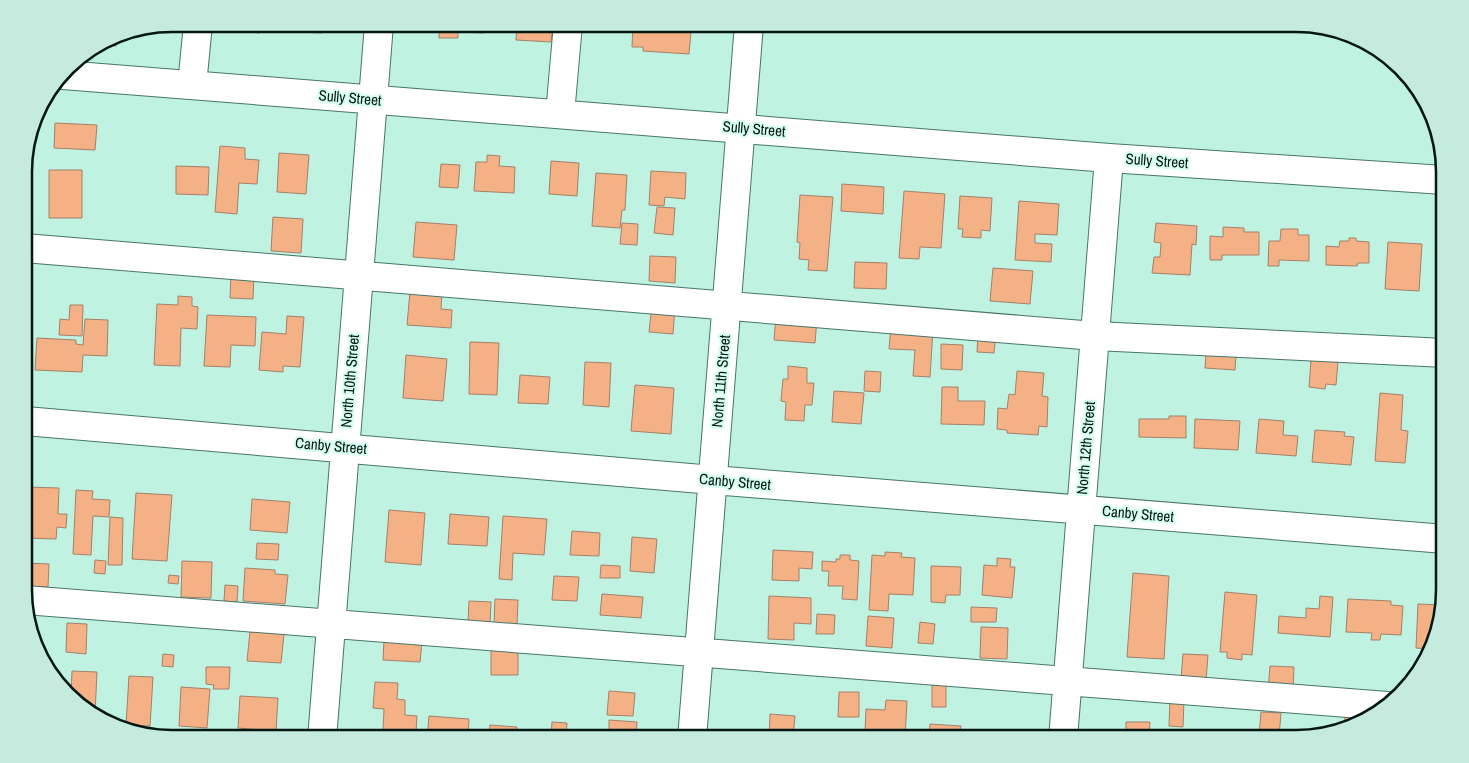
<svg xmlns="http://www.w3.org/2000/svg" width="1469" height="763" viewBox="0 0 1469 763" font-family="'Archivo Narrow',sans-serif">
<style>
.building{fill:#f4b186;stroke:#a58069}
.lines{fill:none;stroke-linecap:round;stroke-linejoin:round}
.minor-casing{stroke:#477668;stroke-width:30}
.minor{stroke:#fff;stroke-width:28}
.labels{text-anchor:middle;stroke-width:4.5;stroke-linejoin:round;paint-order:stroke}
.street-label{font-size:15px;fill:#041712;stroke:#d5fdf0}
.rim{fill:none;stroke:#041712;stroke-width:2.5}
</style>
<rect width="100%" height="100%" fill="#c0f2e2"/>
<path class="building" d="M210 24H261L260 33 247 32V27L223 26V30L210 29Z
M295 24H323L322 33 294 32Z
M440 24H484V33L458 32V38H439Z
M517 24H553L551 42 516 40Z
M633 24H687L686 31 691 32 689 54 643 51V47H632Z
M111 37 116 38V46L107 45 108 40Z
M55 123 97 125 95 150 54 148Z
M220 146 245 148V159L259 160 257 184 239 183 237 214 215 212Z
M279 153 309 155 306 194 277 192Z
M487 155 500 156 499 166 515 167 514 193 474 191 476 162H487Z
M551 161 579 163 577 196 549 194Z
M441 164 460 165 458 188 439 187Z
M176 166 209 167 208 195 176 194Z
M49 170H82V218H49Z
M651 171 686 173 685 199 665 197 664 206 649 205Z
M596 173 627 175 625 210H622L620 228 592 226Z
M842 184 884 187 883 214 841 211Z
M904 191 945 194 941 248 920 247 919 259 899 258Z
M800 195 833 197 827 271 808 270 809 260 799 259 800 243 797 242Z
M960 196 992 198 990 231 981 230V238L962 237 963 229H958Z
M1019 201 1059 204 1057 235 1035 234V243L1052 244 1051 262 1015 260Z
M657 207 675 208 673 235 654 233Z
M273 217 303 219 301 253 271 251Z
M416 222 457 225 454 260 413 257Z
M622 223 638 224 637 245 620 244Z
M1156 223 1197 226 1196 245 1192 244 1190 275 1152 273 1154 257H1160L1161 243 1154 242Z
M1223 227 1244 228V232H1259V255H1222V260H1210V236L1223 237Z
M1281 229H1298V235H1309V261L1279 260V266H1268L1269 241H1280Z
M1349 238H1356V241L1369 242V263H1358L1357 266 1326 265V246L1339 247 1340 241H1349Z
M1388 242 1422 244 1419 291 1385 289Z
M650 256 676 257 675 283 649 281Z
M855 262 887 263 886 289 854 288Z
M993 268 1033 271 1030 304 990 301Z
M231 274 254 275 253 299 230 298Z
M410 291 442 293 441 309 452 310 451 328 407 325Z
M178 296 192 297V306L198 307 197 329 181 328 180 366 154 365 157 304 178 305Z
M70 305H83L82 336 59 335 60 319 69 320Z
M652 305 675 307 673 334 649 332Z
M207 315 256 317 255 346 231 345 230 367 204 366Z
M287 316 304 317 300 367 283 366V372L259 370 262 332 286 334Z
M776 316 817 319 815 343 774 340Z
M85 319 108 320 107 356 83 355 82 372 35 370 37 338 76 340V344L83 345Z
M891 326 933 329 930 377 913 376 915 350 889 349Z
M978 332 996 333 994 353 977 352Z
M470 342 499 343 497 395 469 394Z
M941 344 963 345 962 370 941 369Z
M1206 353 1236 355 1235 370 1205 368Z
M406 355 447 359 443 401 403 398Z
M1311 360 1338 362 1336 385 1326 384 1325 389 1309 387Z
M585 362 611 363 609 407 583 405Z
M788 366 807 368V383H814L812 405H805L804 421 785 420 786 402 781 401 783 379H788Z
M865 371 881 372 880 392 864 391Z
M1017 371 1044 373 1042 396 1048 397 1047 427 1039 426 1038 435 1007 433V430L997 429 998 408 1007 409 1009 394 1015 395Z
M520 375 550 377 548 404 518 403Z
M635 385 674 388 671 434 631 431Z
M942 387H958V401H985L984 425 941 424Z
M834 391 864 393 861 424 832 422Z
M1380 393 1403 395 1401 430 1408 431 1405 463 1375 461Z
M1169 416H1186V438L1139 437V419H1169Z
M1195 419 1240 421 1238 450 1194 448Z
M1259 419 1284 421 1283 435 1298 436 1296 456 1256 453Z
M1315 430 1345 432 1344 436 1354 437 1351 465 1312 462Z
M25 487 59 488 58 514H67L66 528 57 527 56 539 25 538Z
M76 490 93 491 92 499 110 500 109 517 93 516 91 555 73 554Z
M136 493 172 495 167 561 132 559Z
M252 499 290 502 287 533 250 530Z
M389 510 425 513 421 565 385 562Z
M450 514 489 517 487 546 448 544Z
M503 516 547 519 544 555 513 553 512 580 499 579Z
M110 517 123 518 122 565H108Z
M572 531 600 533 599 556 570 555Z
M632 537 657 539 654 573 630 571Z
M257 543 279 544 278 560 256 559Z
M773 550 813 552 812 569 799 568V581L772 580Z
M885 552 902 553 901 557 915 558 913 595 889 594 888 611 869 610 872 555 885 556Z
M840 555H850V560L859 561 857 600 842 599 843 586H828L829 571H822V561L836 562V559H840Z
M997 558 1011 559 1010 567H1015L1012 598 982 595 984 565 997 566Z
M95 560 106 561 105 574 94 573Z
M182 561 212 562 211 598 181 597Z
M25 563 49 564 48 587 25 586Z
M601 565 620 566V578H600Z
M931 566 961 567 960 595H946L945 603 931 602Z
M245 568 275 570V574L288 575 285 604 243 601Z
M1133 573 1169 576 1164 659 1127 657Z
M169 575 179 576 178 584 168 583Z
M554 576 579 577 577 601 552 600Z
M225 585 238 586 237 602 224 601Z
M1225 592 1257 595 1252 655 1242 654V660L1227 658V652H1220Z
M602 594 643 597 641 618 600 615Z
M769 596 811 598V624L794 623V640L768 639Z
M1320 596 1333 597 1330 637 1278 633 1279 616 1306 618V608L1319 609Z
M495 599 518 600 517 625 494 624Z
M1348 599 1391 601V605L1403 606 1401 635 1381 634 1380 640H1371L1372 633 1346 632Z
M469 601 491 602 490 624 468 622Z
M1418 604 1442 605 1432 649 1416 648Z
M971 607 997 608 996 622H971Z
M817 614 835 615 834 634H816Z
M868 616 894 618 892 648 866 646Z
M920 622 935 624 933 644 918 643Z
M67 623 87 624 86 654 66 652Z
M981 627 1008 628 1007 659 980 658Z
M250 631 284 634 281 663 247 661Z
M384 640 422 642 420 662 383 660Z
M491 650H518V675H491Z
M163 654 174 655 173 667 162 666Z
M1183 654 1208 655 1206 681 1181 679Z
M1270 666 1294 667 1293 691 1268 690Z
M206 667H230L229 689H213L214 685 206 684Z
M72 671 97 672 95 714 71 694Z
M129 676 153 677 150 726 126 725Z
M375 682 398 683 397 699 405 700V715L417 716 416 732 383 730 384 709 373 708Z
M932 685H946V707H932Z
M181 687 210 689 207 728 179 726Z
M609 691 635 693 633 716 607 715Z
M839 692H859V717H838Z
M240 696 278 698 276 731 238 728Z
M1170 699 1184 700 1183 727 1169 726Z
M886 700 907 701 905 739H882L883 732 865 731 866 709 885 710Z
M1261 712 1281 713 1279 737 1259 736Z
M770 714 795 716 793 739H769Z
M429 716 469 719 468 739H427Z
M1345 716 1369 718 1344 726Z
M609 720 637 722 636 739H602L603 733 609 734Z
M552 722 567 723 566 737 578 739H551Z
M1126 722H1150L1149 739H1126Z
M930 724 961 726 960 739H929Z
M490 725 517 727V739H489Z
M973 734 997 736V739H973Z"/>
<g class="lines">
<defs>
<path id="minor" d="M63 75 1109 158 1444 180
M192 85 198 24
M560 114 568 24
M24 248 1095 336 1445 353
M25 421 713 480 1445 539
M25 600 1387 706
M322 739 379 24
M692 739 749 24
M1063 739 1109 158"/>
</defs>
<use href="#minor" class="minor-casing"/>
<use href="#minor" class="minor"/>
</g>
<g class="labels">
<g class="street-label">
<text transform="translate(350 98) rotate(5)" y="5">Sully Street</text>
<text transform="translate(754 129) rotate(5)" y="5">Sully Street</text>
<text transform="translate(1157 161) rotate(4)" y="5">Sully Street</text>
<text transform="translate(350 381) rotate(-85)" y="5">North 10th Street</text>
<text transform="translate(721 381) rotate(-85)" y="5">North 11th Street</text>
<text transform="translate(331 446) rotate(5)" y="5">Canby Street</text>
<text transform="translate(1086 448) rotate(-85)" y="5">North 12th Street</text>
<text transform="translate(735 482) rotate(5)" y="5">Canby Street</text>
<text transform="translate(1138 514) rotate(5)" y="5">Canby Street</text>
</g>
</g>
<path d="M0 0H1469V763H0ZM172 32H1296A140 140 0 0 1 1436 172V590A140 140 0 0 1 1296 730H172A140 140 0 0 1 32 590V172A140 140 0 0 1 172 32Z" fill="#c4ebde" fill-rule="evenodd"/>
<path class="rim" d="M172 32H1296A140 140 0 0 1 1436 172V590A140 140 0 0 1 1296 730H172A140 140 0 0 1 32 590V172A140 140 0 0 1 172 32Z"/>
</svg>
